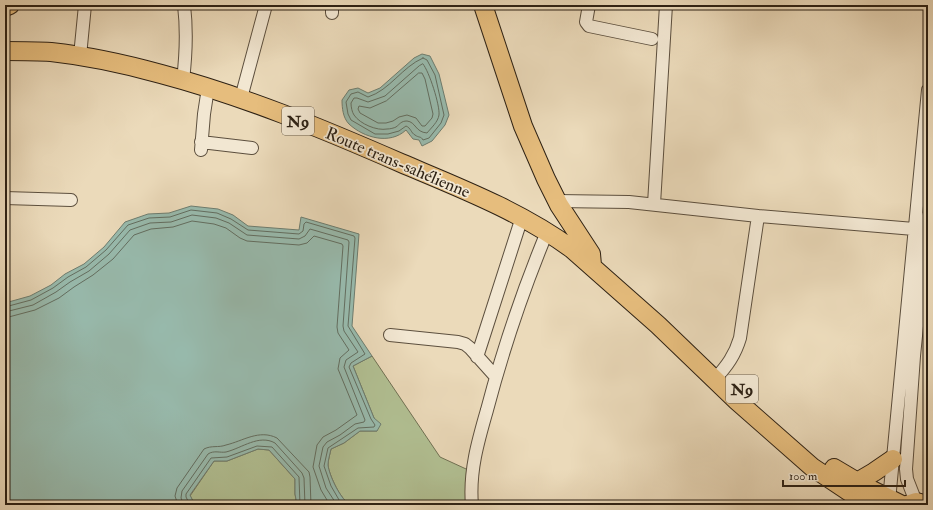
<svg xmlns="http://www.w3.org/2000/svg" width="933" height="510" viewBox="0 0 933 510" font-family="'IM FELL Double Pica',serif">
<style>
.green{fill:#b2c194;stroke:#707154}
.water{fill:#98bbae;stroke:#6d7d70}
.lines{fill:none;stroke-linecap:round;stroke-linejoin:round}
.shore{stroke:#626e61;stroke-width:1}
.minor-casing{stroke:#5c4f3e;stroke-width:14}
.highway-casing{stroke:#2d2114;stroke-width:20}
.minor{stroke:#f2e7d2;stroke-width:12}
.highway{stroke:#e6bd7d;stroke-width:18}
.labels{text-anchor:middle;stroke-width:3.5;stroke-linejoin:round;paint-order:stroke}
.shield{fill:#f2e7d2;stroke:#685c4d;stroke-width:1}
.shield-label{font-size:16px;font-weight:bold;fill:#2d2114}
.street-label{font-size:17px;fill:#2d2114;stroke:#f2e7d2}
</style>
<rect width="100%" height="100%" fill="#ebdaba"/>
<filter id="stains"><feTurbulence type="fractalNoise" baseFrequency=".005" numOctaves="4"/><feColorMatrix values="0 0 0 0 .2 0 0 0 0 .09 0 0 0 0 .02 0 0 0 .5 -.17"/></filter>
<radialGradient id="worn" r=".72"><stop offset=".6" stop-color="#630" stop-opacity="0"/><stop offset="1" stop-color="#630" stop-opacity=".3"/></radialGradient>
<path class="green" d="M372 356 440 457 477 474V505H412L409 503 400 502 393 505H351C341 501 329 475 328 465 328 460 330 454 331 449L344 443 360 431H377L374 418 353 366Z
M258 449 269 450 295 479V494L297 505 194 504 190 496 214 461H227Z"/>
<path class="water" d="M422 54 430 56 439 74 449 115 445 125 432 141 422 146 419 140 413 139 406 130C390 145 364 138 349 124 343 118 342 108 342 100L349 90 358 88 368 93 380 88 414 58Z
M191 206 218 209 233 215 248 226 299 230 301 217 359 234 352 326 372 356 353 366 374 418 381 424 377 431H360L344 443 331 449C330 454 328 460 328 465 329 475 341 501 351 505H297L295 494V479L269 450 258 449 227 461H214L190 495 195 505H5V303L30 296 51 285 65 274 84 264 104 247 125 222 148 214 169 213Z"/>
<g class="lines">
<path class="shore" d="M423 58 427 60 435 75 444 115 441 123 429 138 423 140C421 136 419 138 415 135 411 133 411 128 406 126L399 131 388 134H375L351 120 348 114 346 102 351 94 358 92 368 97C390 90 402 67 423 58Z
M423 64C429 71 440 105 439 115 438 122 431 128 427 133 415 132 416 122 407 121 401 121 400 124 396 127 394 128 390 129 387 129 377 131 360 124 354 115 352 112 351 107 351 103L354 98H357L368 102 385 96 419 66Z
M419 73H422L425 79 433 114 432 118 425 126H422L416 118 407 115 399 117 393 121 386 123H378L360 113 358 109 359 106 370 108 386 101Z
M5 307 31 300 53 288 68 277 86 267 106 250 128 225 149 218 170 217 191 210 217 213 231 219 248 230 299 234 303 231 304 224 306 222 354 236 355 238 348 326 365 354 351 363 349 367 371 419 375 425 374 427 358 428 328 448 324 466 331 486 342 505
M5 312 33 305 56 292 70 282 89 271 109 254 130 230 150 223 171 222 192 215 216 218 229 223 247 235 299 239 305 236 310 229 348 240 349 242 343 326 344 331 358 352 346 360 344 367 365 420 364 422 355 424 340 435 327 442 323 447 319 466 326 488 337 505
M5 318 35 310 59 298 74 287 93 275 113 259 134 235 151 229 173 227 192 221 214 224 226 228 240 238 247 241 299 245 307 243 314 236 342 244 343 246 337 327 338 333 349 350 340 358 338 369 357 415 336 430 323 437 317 445 313 467 321 490 330 505
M178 505 175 496 177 488 204 449C212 445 218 448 226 445 243 441 259 429 277 438L309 472 310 477 311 505
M184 505 181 498 182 491 208 454C214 450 220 453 226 452 242 448 259 434 275 443L302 473 304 478 305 505
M190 505 186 497V494L211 458 227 457 257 446 272 447 299 477 300 505"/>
<defs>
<path id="minor" d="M589 5 586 22 589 26 652 39
M332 13V5
M80 56 85 5
M183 80C186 55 187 30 184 5
M241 98 266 5
M201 142 252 148
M201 150 204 114 208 88
M5 198 71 200
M557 201 629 202 758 216 926 230
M654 204 666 5
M390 335 458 342 465 344 470 348 496 377
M477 357 522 217
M715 379C727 366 735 355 740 338L758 216
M916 502 907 479 906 469 914 356 928 216
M891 504 889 498 890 490 928 90
M472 505C469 472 478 441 487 410 503 349 523 290 547 232"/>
<path id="highway" d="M483 5 523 126 546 179 559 205 591 254 592 265
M5 7 10 5
M5 51C20 51 36 51 51 52 88 56 125 64 161 74 244 96 323 129 401 163 460 188 520 211 572 249L658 325 737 401 812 467 869 505
M834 468 866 487 902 505
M857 482 874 472 893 459
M907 505 916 502 927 505"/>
</defs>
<use href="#minor" class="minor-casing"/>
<use href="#highway" class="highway-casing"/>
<use href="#minor" class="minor"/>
<use href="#highway" class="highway"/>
</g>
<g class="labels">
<g class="shield">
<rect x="282" y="107" width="32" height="28" rx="3"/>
<rect x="726" y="375" width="32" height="28" rx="3"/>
</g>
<g class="shield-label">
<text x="298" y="127">N9</text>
<text x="742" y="395">N9</text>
</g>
<g class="street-label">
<text transform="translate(398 162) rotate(23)" y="6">Route trans-sahélienne</text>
</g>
</g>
<rect width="933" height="510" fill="none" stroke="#ebdaba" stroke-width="20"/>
<rect x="6" y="6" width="921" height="498" fill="none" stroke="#2d2114" stroke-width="2"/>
<rect x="10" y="10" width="913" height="490" fill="none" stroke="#2d2114"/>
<path d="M783 480v6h122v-6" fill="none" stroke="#2d2114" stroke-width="2"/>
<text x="789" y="480" font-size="12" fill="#2d2114" stroke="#f2e7d2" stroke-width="3" paint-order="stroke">100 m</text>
<rect width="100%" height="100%" filter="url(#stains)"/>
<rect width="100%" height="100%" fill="url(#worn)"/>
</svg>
